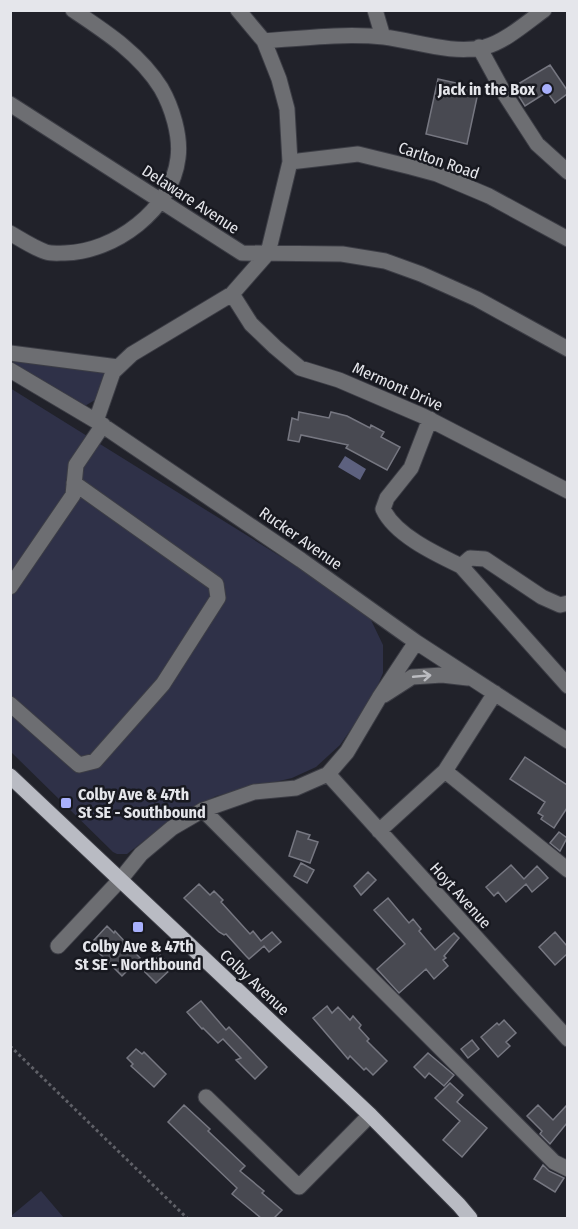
<svg xmlns="http://www.w3.org/2000/svg" width="578" height="1229" viewBox="0 0 578 1229" font-family="'Fira Sans Condensed',sans-serif">
<style>
.green{fill:#2f3148}
.water{fill:#5d617f}
.building{fill:#484951;stroke:#767781;stroke-width:1.5}
.lines{fill:none;stroke-linecap:round;stroke-linejoin:round}
.minor-casing{stroke:#3c3d45;stroke-width:17}
.major-casing{stroke:#3c3d45;stroke-width:17}
.path{stroke:#5f6067;stroke-width:3;stroke-dasharray:3 3;stroke-linecap:butt}
.minor{stroke:#6d6e72;stroke-width:15}
.major{stroke:#b9bbc3;stroke-width:15}
.oneway{stroke:#bbbcc1}
.poi-dot{fill:#a8b0fc;stroke:#181920;stroke-width:2}
.labels{text-anchor:middle;stroke-width:5;stroke-linejoin:round;paint-order:stroke}
.poi-label{font-size:16px;font-weight:bold;fill:#e5e6eb;stroke:#181920;text-anchor:end}
.street-label{font-size:16px;fill:#e5e6eb;stroke:#181920}
</style>
<rect width="100%" height="100%" fill="#21222a"/>
<path class="green" d="M10 356 104 369 105 375 95 400 83 407 11 361Z
M10 388 304 571 362 612 371 620 383 645V673L372 699 340 745 316 767 292 778 216 796 173 818 127 854H117L113 852 11 752Z
M41 1191 64 1218H11V1216Z"/>
<path class="water" d="M345 456 366 469 360 480 338 467Z"/>
<path class="building" d="M550 65 567 90V94L555 103 547 92 525 106 513 87Z
M438 79 479 88 467 144 426 134Z
M299 412 329 418 331 412 347 416 370 428 371 425 384 432 381 437 400 447 387 470 346 448 348 445 301 435 299 442 288 440 292 418 298 420Z
M525 757 567 785V808L554 828 541 819 543 816 538 813 545 802 510 779Z
M297 831 310 835 308 839 318 842 310 863 289 856Z
M559 832 567 838 560 851 550 843Z
M301 863 314 870 307 883 294 876Z
M511 865 524 879 537 866 548 878 532 892 526 884 506 902 498 892 494 896 486 887Z
M368 872 376 880 361 895 354 886Z
M199 884 210 895 214 891 223 900 221 902 250 934 253 931 261 941 272 932 281 942 269 952 264 946 249 959 246 956 226 934 224 935 219 932 184 898Z
M388 898 409 923 413 919 421 929 419 931 435 950 454 933 459 938 444 956 446 958 443 960 448 966 434 979 426 969 399 993 377 969 405 944 374 910Z
M107 926 114 933 115 931 140 958 122 976 96 950 100 946 94 940Z
M555 932 567 946V954L555 965 539 947Z
M160 955 172 968 156 983 144 971Z
M201 1001 226 1030 229 1027 267 1067 255 1079 236 1060 241 1058 223 1039 218 1043 203 1028 202 1029 187 1012Z
M327 1006 332 1013 338 1007 350 1020 353 1016 361 1025 359 1028 369 1039 367 1041 387 1061 373 1075 366 1068 364 1070 350 1056 348 1059 313 1018Z
M504 1020 516 1033 506 1042 510 1046 498 1057 481 1037 497 1023 499 1025Z
M472 1040 479 1049 468 1058 461 1049Z
M136 1049 142 1054 144 1052 166 1074 154 1087 131 1066 133 1064 127 1058Z
M428 1053 454 1075 444 1086 429 1073 425 1078 414 1067Z
M450 1083 463 1095 457 1102 487 1128 462 1157 443 1140 460 1121 435 1098Z
M184 1105 210 1129 208 1131 245 1166 240 1171 264 1191 262 1193 282 1210 274 1218H261L232 1194 237 1188 168 1122Z
M538 1105 553 1120 567 1105V1123L550 1144 540 1134 542 1131 527 1116Z
M543 1165 549 1171 564 1178 555 1192 534 1179Z"/>
<g class="lines">
<defs>
<path id="minor" d="M238 10 264 41C303 38 344 33 384 37 416 41 453 55 485 47 506 41 526 23 544 10
M375 10 383 37
M479 47 504 93 537 144 568 172
M10 104 242 253 342 254 385 261 421 274 477 299 568 349
M290 162 358 154 411 167 437 174 489 196 568 239
M10 233C22 240 34 248 46 252 52 254 59 253 65 253 114 252 172 210 178 158 181 136 172 107 161 88 140 54 106 32 73 10
M232 294 251 324 275 347 300 368 339 380 423 416 568 491
M10 353 118 367
M10 370 96 421 301 560 416 642 568 741
M430 419 411 468 387 498 383 509C395 535 436 554 461 566
M96 421 113 372 132 354 232 294 268 253 290 162 287 109 279 79 264 41
M10 587 73 495 76 465 103 425
M568 603 560 605 542 597 485 559 470 558 461 566 568 686
M384 695 412 677 442 675 468 678
M10 704 79 765 95 761 163 684 218 598 216 584 74 483
M445 771 568 870
M328 774 568 1039
M203 810 554 1162 568 1169
M379 831 445 771 495 693
M58 946 120 880 141 854 172 828 203 810 254 792 296 788 328 774 347 752 379 698 416 642
M206 1097 299 1187 370 1115"/>
<path id="major" d="M10 776 370 1115 459 1205 470 1218"/>
</defs>
<use href="#minor" class="minor-casing"/>
<use href="#major" class="major-casing"/>
<path class="path" d="M10 1046 187 1218"/>
<use href="#minor" class="minor"/>
<use href="#major" class="major"/>
</g>
<defs><path id="oneway-shaft" d="M-6 0H5M1.5-3L5.5 0L1.5 3" fill="none" stroke-width="1.6" stroke-linecap="round" stroke-linejoin="round" transform="scale(1.5)"/></defs>
<use class="oneway" href="#oneway-shaft" transform="translate(422 676) rotate(-5)"/>
<g class="poi-dot">
<circle cx="547" cy="89" r="6"/>
<rect x="60" y="797" width="12" height="12" rx="3"/>
<rect x="132" y="921" width="12" height="12" rx="3"/>
</g>
<g class="labels">
<g class="poi-label">
<text x="535" y="95">Jack in the Box</text>
<text x="78" y="800" text-anchor="start">Colby Ave &amp; 47th<tspan x="78" dy="18">St SE - Southbound</tspan></text>
<text x="138" y="952" text-anchor="middle">Colby Ave &amp; 47th<tspan x="138" dy="18">St SE - Northbound</tspan></text>
</g>
<g class="street-label">
<text transform="translate(439 160) rotate(19)" y="6">Carlton Road</text>
<text transform="translate(191 199) rotate(33)" y="6">Delaware Avenue</text>
<text transform="translate(398 386) rotate(24)" y="6">Mermont Drive</text>
<text transform="translate(301 538) rotate(35)" y="6">Rucker Avenue</text>
<text transform="translate(461 895) rotate(48)" y="6">Hoyt Avenue</text>
<text transform="translate(255 982) rotate(43)" y="6">Colby Avenue</text>
</g>
</g>
<rect width="578" height="1229" fill="none" stroke="#e5e6eb" stroke-width="24"/>
</svg>
